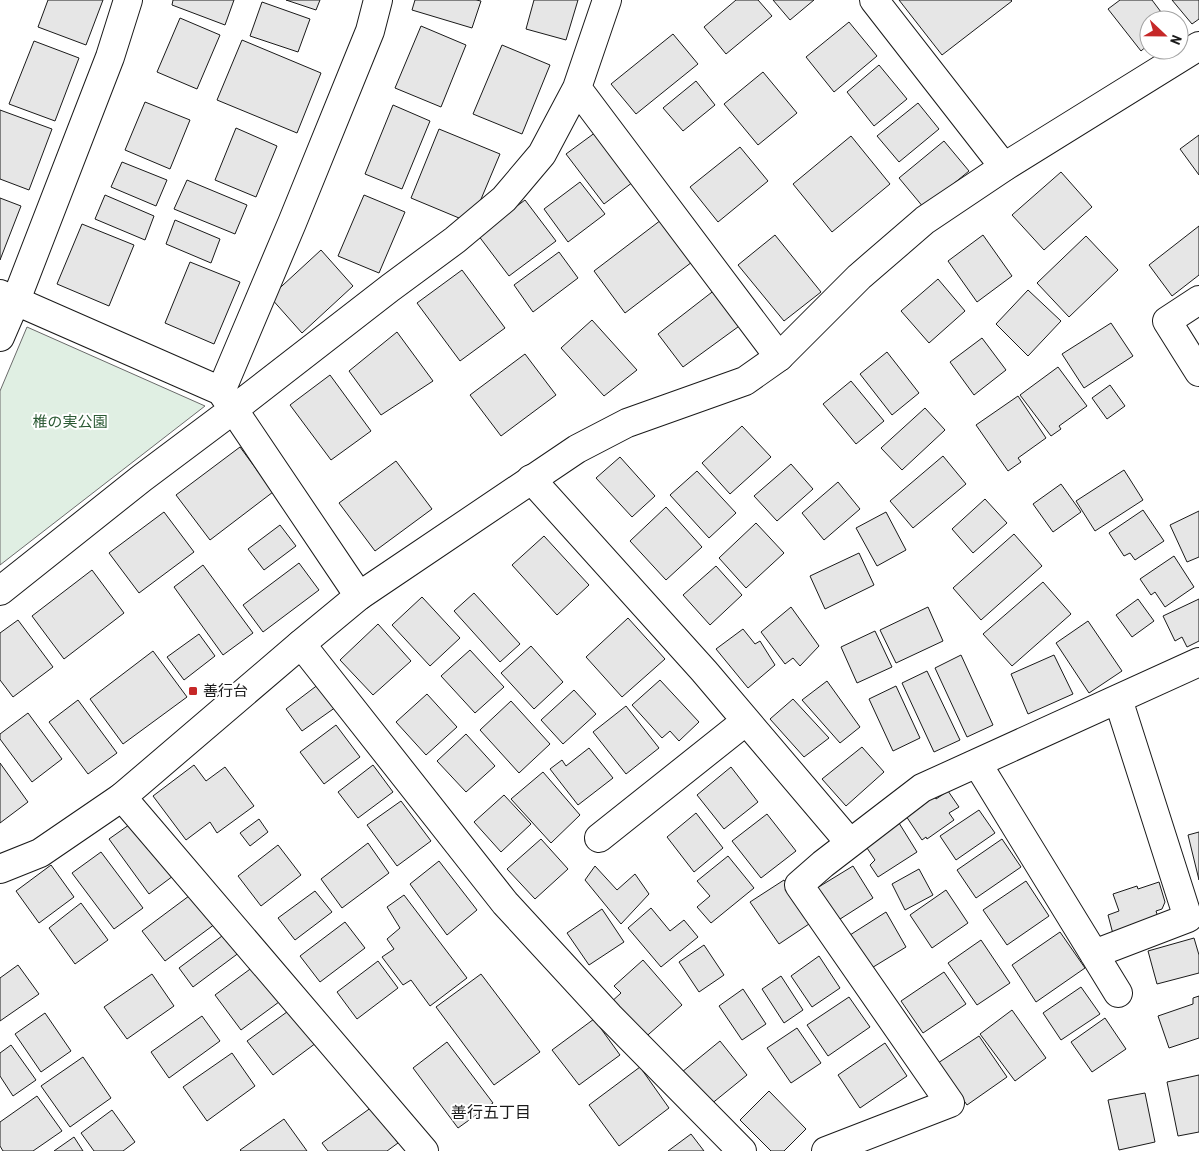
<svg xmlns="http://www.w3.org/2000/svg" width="1199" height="1151" viewBox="0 0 1199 1151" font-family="'Roboto Condensed','Noto Sans JP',sans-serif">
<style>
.green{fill:#e0efe3;stroke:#6a6a6a}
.building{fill:#e6e6e6;stroke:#1a1a1a}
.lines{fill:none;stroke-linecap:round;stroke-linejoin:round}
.minor-casing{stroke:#1a1a1a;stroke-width:30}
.tertiary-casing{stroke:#1a1a1a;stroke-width:30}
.minor{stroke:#fff;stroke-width:28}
.tertiary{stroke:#fff;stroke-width:28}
.poi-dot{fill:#c62828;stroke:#fff;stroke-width:2}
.labels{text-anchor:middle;stroke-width:4;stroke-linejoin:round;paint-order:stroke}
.park-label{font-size:15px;fill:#2b5a34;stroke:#fff}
.poi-label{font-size:15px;fill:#1a1a1a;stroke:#fff;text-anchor:start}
.neighbourhood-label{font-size:16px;fill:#1a1a1a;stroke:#fff}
</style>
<rect width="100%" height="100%" fill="#fff"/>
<path class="green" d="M27 327 205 406 0 565V391Z"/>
<path class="building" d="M48 0H103L86 45 38 27Z
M173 0H234L225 25 172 5Z
M286 0H320L316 10Z
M415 0H476L481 1 472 28 412 10Z
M534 0H578L566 40 526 29Z
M736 0H758L772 16 726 54 704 27Z
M773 0H814L790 20Z
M899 0H1011L1012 1 942 55Z
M1120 0H1152L1167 20H1149V44L1141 51 1108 9Z
M1172 0H1199V19L1192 24Z
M262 2 310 19 298 52 250 36Z
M180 18 220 35 197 89 157 72Z
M849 22 877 56 834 92 806 57Z
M421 26 466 45 441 107 395 88Z
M673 34 698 64 636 114 611 84Z
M242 40 321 73 297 133 217 100Z
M34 41 79 58 55 121 9 104Z
M502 45 550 65 522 134 473 114Z
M879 65 907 99 874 126 847 92Z
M763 72 797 113 758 145 724 104Z
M696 81 715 105 683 131 663 108Z
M145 102 190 120 170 169 125 150Z
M918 103 939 129 899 162 877 136Z
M393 105 430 121 402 189 365 174Z
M0 110 52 129 29 190 0 179Z
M236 128 277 146 256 197 215 180Z
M439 129 500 154 471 223 411 198Z
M596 132 633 182 604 204 566 154Z
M1199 135V175L1180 149Z
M851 136 890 184 832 232 793 184Z
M944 141 969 171 924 208 899 178Z
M740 147 768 181 718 222 690 187Z
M122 162 167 180 156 206 111 187Z
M1061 172 1092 207 1044 250 1012 215Z
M187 180 247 205 235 234 174 209Z
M580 182 605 214 568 242 544 209Z
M105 195 154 216 145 240 95 219Z
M364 195 405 212 379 273 338 256Z
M0 198 21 206 0 260Z
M525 200 556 241 509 276 478 235Z
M175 220 220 239 211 263 166 244Z
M661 220 692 262 625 313 594 271Z
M82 224 134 245 109 306 57 284Z
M1199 226V275L1172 296 1149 265Z
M775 235 821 292 784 321 738 265Z
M983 235 1012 276 977 302 948 261Z
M1086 236 1118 270 1069 317 1037 283Z
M321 250 353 286 302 333 270 297Z
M559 252 578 278 533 312 514 285Z
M190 262 240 282 214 344 165 323Z
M462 270 505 328 460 361 417 303Z
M938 279 965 311 929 343 901 311Z
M716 289 742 324 683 367 658 334Z
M1028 290 1061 321 1028 356 996 324Z
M592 320 637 370 604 396 561 348Z
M1111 323 1133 356 1084 388 1062 354Z
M397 332 433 381 381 415 349 371Z
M982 338 1006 370 974 395 950 362Z
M887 352 919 393 892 415 860 374Z
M525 354 556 395 501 436 470 395Z
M1058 367 1087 406 1059 426 1061 429 1051 436 1020 395Z
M330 375 371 431 331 460 290 405Z
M851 381 884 421 856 444 823 404Z
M1110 385 1125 406 1107 419 1092 398Z
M1018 396 1046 438 1018 458 1021 462 1008 471 976 425Z
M925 408 945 430 902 470 881 448Z
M742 426 771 457 730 494 702 463Z
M240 447 273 492 210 540 176 495Z
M943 456 966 484 913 528 890 501Z
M620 457 655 496 632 517 596 478Z
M396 461 432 509 375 551 339 503Z
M791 464 813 489 777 521 754 496Z
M1124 470 1143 500 1095 531 1076 501Z
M697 471 736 513 709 538 670 495Z
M838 482 860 509 824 540 802 513Z
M1061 484 1081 512 1053 532 1033 504Z
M985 499 1007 523 973 553 952 529Z
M666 507 702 547 666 580 630 541Z
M1143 510 1164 541 1135 560 1130 553 1124 556 1109 533Z
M1199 511V557L1187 562 1170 525Z
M164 512 194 552 139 593 109 553Z
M886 512 906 550 877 566 856 528Z
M756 523 784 553 746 588 719 558Z
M280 525 296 546 264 570 248 549Z
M1014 534 1042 566 981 620 953 588Z
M544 536 589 585 557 615 512 565Z
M859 553 874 585 825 609 810 576Z
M1174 556 1194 587 1165 607 1155 592 1151 595 1140 579Z
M299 563 319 590 263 632 243 605Z
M203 565 253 633 223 655 174 587Z
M716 566 742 595 710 625 683 595Z
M92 570 124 613 64 659 32 616Z
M1043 582 1071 614 1012 666 983 634Z
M474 593 520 644 500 662 454 611Z
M422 597 460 638 430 666 392 625Z
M1138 599 1154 621 1132 637 1116 615Z
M1199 599V641L1187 647 1182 637 1175 641 1163 616Z
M791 607 819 646 800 666 793 658 785 664 761 632Z
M928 607 943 641 896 663 880 630Z
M628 618 665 659 622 697 586 657Z
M18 620 53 667 13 697 0 680V633Z
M1088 621 1122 671 1089 693 1056 643Z
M378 624 411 661 373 695 340 660Z
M743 629 755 644 760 641 775 665 748 688 716 649Z
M875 631 892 667 857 683 841 647Z
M199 634 215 656 184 680 167 657Z
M531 646 563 682 534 709 501 673Z
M470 650 504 687 475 713 441 676Z
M153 651 187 697 123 744 90 699Z
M961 655 993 725 967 737 935 668Z
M1054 655 1073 694 1028 714 1011 674Z
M927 671 960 740 934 752 902 683Z
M660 680 699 722 679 741 670 731 662 738 632 705Z
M827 681 860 727 840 743 802 700Z
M319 684 336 707 302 731 286 709Z
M896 686 920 738 893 751 869 699Z
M574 690 596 714 563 744 541 720Z
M427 694 457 727 426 755 396 722Z
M793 699 829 738 804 757 770 719Z
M78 700 117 753 88 774 49 722Z
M511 701 550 744 519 773 480 730Z
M626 706 659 748 626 774 593 732Z
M28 713 62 759 32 782 0 739V734Z
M336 725 360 757 324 784 300 752Z
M466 734 495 766 466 792 437 761Z
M862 747 884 772 846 806 822 779Z
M589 748 613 778 578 805 550 769 562 760 566 766Z
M0 763 28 802 0 823Z
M194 765 206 781 225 767 254 806 217 833 210 822 186 840 153 796Z
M373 765 393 792 358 818 338 792Z
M731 767 758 802 724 829 697 795Z
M543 772 580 815 551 843 511 799Z
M948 791 959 807 949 813 954 820 927 839 926 837 922 840 904 813 933 794 936 799Z
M504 795 531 824 501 852 474 822Z
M401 801 431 841 397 866 367 825Z
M979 810 995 833 956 860 940 836Z
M696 813 723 848 694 872 667 837Z
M767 814 796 851 761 878 732 841Z
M259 819 268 832 250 846 240 833Z
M136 820 177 873 149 894 109 839Z
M899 823 917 852 878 877 870 865 875 860 865 845Z
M1199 832V880L1188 835Z
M541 839 568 869 535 899 507 869Z
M1002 839 1021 867 976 898 957 870Z
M368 843 389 873 342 908 321 879Z
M278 845 301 875 261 906 238 876Z
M101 852 143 908 114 929 72 873Z
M728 856 754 888 711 923 697 907 710 896 697 881Z
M439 861 477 910 447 935 410 884Z
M51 865 74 897 39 923 16 891Z
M595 866 617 890 635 874 649 894 621 924 585 880Z
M853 866 873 898 837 921 817 888Z
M919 869 933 895 905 910 892 884Z
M784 880 812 922 779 944 750 902Z
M1026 881 1049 916 1007 945 983 910Z
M1159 882 1165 902 1162 909 1156 911 1158 917 1113 934 1108 915 1119 911 1113 894 1137 886 1138 889Z
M197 890 219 921 165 961 142 931Z
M946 890 968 923 932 948 910 915Z
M315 891 332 912 295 940 278 918Z
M404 895 467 978 430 1006 411 980 403 985 382 957 394 949 387 939 400 928 387 907Z
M81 903 108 940 75 964 49 928Z
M651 908 670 931 684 920 698 937 661 967 628 928Z
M602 909 624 942 589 965 567 933Z
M886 912 906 947 870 969 850 935Z
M345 922 365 948 320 982 300 956Z
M1060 932 1085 968 1036 1002 1012 965Z
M226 933 240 952 193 987 179 968Z
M1194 938 1199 955V973L1157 984 1148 951Z
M981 940 1010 983 977 1005 948 963Z
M704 945 724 975 699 992 679 962Z
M819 956 840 988 812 1007 791 976Z
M643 960 682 1005 641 1041 609 1004 621 993 614 986Z
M378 961 398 988 357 1019 337 992Z
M257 964 283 999 241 1030 215 995Z
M18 965 39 994 0 1021V978Z
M944 972 966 1004 923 1033 901 1001Z
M152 974 174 1006 127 1039 104 1007Z
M481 974 540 1052 494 1085 436 1007Z
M781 976 803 1010 784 1023 762 989Z
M1081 987 1100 1014 1061 1040 1043 1013Z
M743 989 766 1024 742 1040 719 1006Z
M1199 996V1038L1169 1048 1158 1016 1193 1004V998Z
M849 997 870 1027 828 1056 807 1025Z
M291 1009 316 1043 273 1075 247 1041Z
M1012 1010 1046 1058 1015 1081 980 1034Z
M45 1013 71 1051 41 1072 15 1034Z
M202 1016 220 1041 169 1078 151 1052Z
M1105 1018 1126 1049 1092 1072 1071 1042Z
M594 1019 620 1055 579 1085 552 1050Z
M797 1028 821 1063 791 1083 767 1048Z
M979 1036 1007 1077 967 1105 938 1063Z
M720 1041 747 1075 710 1105 682 1072Z
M447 1042 493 1103 458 1128 413 1068Z
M885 1043 907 1076 860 1108 838 1075Z
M11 1045 36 1080 13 1096 0 1076V1053Z
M232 1053 255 1086 207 1121 183 1087Z
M83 1057 111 1098 70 1127 41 1086Z
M640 1067 669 1108 619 1146 589 1105Z
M1199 1075V1132L1178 1136 1167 1082Z
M769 1091 806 1129 784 1151H771L740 1120Z
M1145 1093 1155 1142 1119 1150 1108 1100Z
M37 1096 62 1131 33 1151H3L0 1146V1122Z
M372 1107 398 1143 387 1151H328L322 1143Z
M112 1110 135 1142 123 1151H94L81 1133Z
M284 1119 307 1151H241L240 1150Z
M691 1134 704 1151H668Z
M74 1137 83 1151H54Z"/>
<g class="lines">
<defs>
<path id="minor" d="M874 0 1004 167
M577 88 779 357
M0 294 221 391 359 596
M1199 300 1167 321 1199 372
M0 337 16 300 110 57 128 0
M221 391 292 223 370 31 378 0
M531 479 704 671 850 843
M0 591 142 478 234 409 390 288 455 240 504 199 542 154 577 88 607 0
M301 644 505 903 609 1016 742 1151
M977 763 1118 993
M122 797 424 1151
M599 838 746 721
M1094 954 1188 918 1118 699
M826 1151 950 1103 799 885 823 864 922 788 1199 662"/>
<path id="tertiary" d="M0 869 40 853 122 797 301 644 359 596 577 449 627 423 745 381 779 357 859 277 925 220 1004 167 1199 46"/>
</defs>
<use href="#minor" class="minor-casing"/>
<use href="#tertiary" class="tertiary-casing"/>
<use href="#minor" class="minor"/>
<use href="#tertiary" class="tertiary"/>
</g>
<rect class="poi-dot" x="188" y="686" width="10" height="10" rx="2.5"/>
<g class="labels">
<g class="park-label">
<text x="70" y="427">椎の実公園</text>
</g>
<g class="poi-label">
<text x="203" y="696">善行台</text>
</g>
<g class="neighbourhood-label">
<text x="491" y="1118">善行五丁目</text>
</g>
</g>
<g transform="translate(1164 35) rotate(112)"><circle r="24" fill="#ffffff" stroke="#a3a3a3"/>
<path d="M0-4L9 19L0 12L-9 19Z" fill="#c62828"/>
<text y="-8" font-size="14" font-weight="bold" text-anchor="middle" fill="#1a1a1a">N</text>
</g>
</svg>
